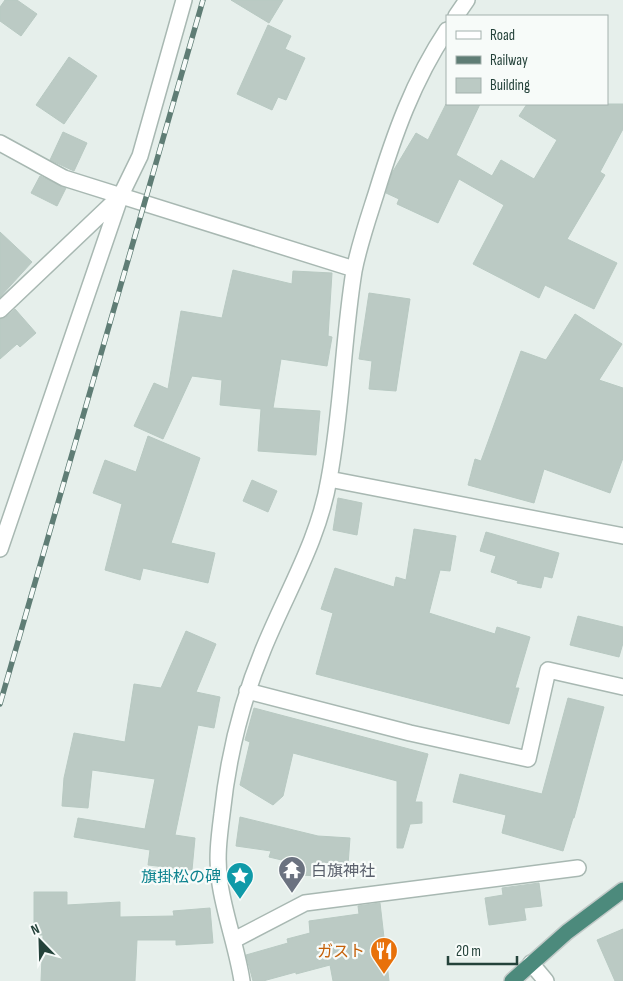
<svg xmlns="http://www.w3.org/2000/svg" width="623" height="981" viewBox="0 0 623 981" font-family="'Sofia Sans Condensed','Noto Sans JP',sans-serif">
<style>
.building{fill:#bbcac4;stroke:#b8c9c2}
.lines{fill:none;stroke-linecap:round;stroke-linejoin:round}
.minor-casing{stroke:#a8b8b2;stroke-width:18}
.trunk-casing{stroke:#c2cac8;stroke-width:18}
.minor{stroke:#fff;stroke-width:15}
.trunk{stroke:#4c8a7c;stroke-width:15}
.rail-casing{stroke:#5f7d75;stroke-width:5.5}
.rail{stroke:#f7fbf9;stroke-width:4;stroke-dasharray:11;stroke-linecap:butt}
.labels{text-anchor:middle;stroke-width:4.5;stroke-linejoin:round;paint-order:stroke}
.worship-label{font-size:16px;fill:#5b616d;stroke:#f7fbf9;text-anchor:start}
.culture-label{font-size:16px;fill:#0d838f;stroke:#f7fbf9;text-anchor:end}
.food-label{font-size:16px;fill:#c56008;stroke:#f7fbf9;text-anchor:end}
</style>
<rect width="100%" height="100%" fill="#e6efeb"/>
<path class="building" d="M5 0H17L37 14 21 36 0 21V7Z
M231 0H283L269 23Z
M268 25 291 36 285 49 305 58 286 100 278 97 272 110 237 94Z
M69 57 97 76 64 124 36 105Z
M446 104H480L456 155 492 176 501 160 534 179 557 140 519 116 527 104H623V129L600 172 605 175 567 239 617 263 594 309 545 285 539 298 473 264 504 205 459 179 438 223 397 204 399 199 386 193 392 173 416 133 428 140Z
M63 132 87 143 74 171 50 160Z
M40 176 66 188 57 206 31 193Z
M0 232 32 262 0 297Z
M233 270 292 284 293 271 332 273 328 336 332 337 327 366 281 359 273 408 320 411 316 455 258 451 261 409 220 405 222 380 192 376 163 439 134 426 154 383 168 389 181 311 222 318Z
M369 293 410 299 396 391 369 389 372 361 359 359Z
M15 309 36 333 20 347 17 344 0 359V319L6 317Z
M575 314 622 344 599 380 623 388V458L610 493 544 469 534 503 468 485 475 459 481 461 521 351 546 360Z
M148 436 200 458 171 543 215 553 208 583 143 568 140 580 105 570 122 504 93 493 105 460 136 472Z
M252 480 277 491 268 512 243 501Z
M338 498 362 503 357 535 333 530Z
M414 529 456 536 450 571 440 570 429 613 495 634 497 627 530 637 515 688H519L509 724 316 674 333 613 321 609 335 568 394 587 396 577 406 580Z
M486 532 559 553 552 578 544 576 541 588 517 583 518 581 491 572 496 556 480 551Z
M578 616 623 627V643L619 657 570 645Z
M186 631 216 644 196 692 220 697 214 728 198 725 175 835 195 838 192 870 148 865 150 850 74 837 78 818 145 829 155 779 92 770 88 808 62 806 64 778 74 733 125 742 134 684 161 688Z
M568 698 604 707 574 818H573L563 851 502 833 506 815 453 802 460 774 542 794Z
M254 708 428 754 415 802H422V823L410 824 403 848H397V781L293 753 283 796 273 805 240 785 250 742 245 740Z
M240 817 318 836 350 838 347 878 287 874 286 861 269 857 271 851 236 846Z
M539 883 542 906 524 908 526 920 489 925 485 898 503 895 502 888Z
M34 892H67V905L120 902V917L174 916 173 911 210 908 213 943 176 945V940H137L135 981H41L43 935H34Z
M380 903 389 981H333L330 965 296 974V972L263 981H253L246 955 288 943 287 939 310 933 309 921 359 914 358 906Z
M623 929V981H615L597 940Z"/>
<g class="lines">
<defs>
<path id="minor" d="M456 16 467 0
M0 143 64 178 354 269
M0 310 118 198
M329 479 623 536
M0 549 121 195 140 156 184 0
M247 691 410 733 528 759 548 670 623 687
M234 940 305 903 578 868
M531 963 546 981
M242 981C237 948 225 917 220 884 216 860 219 837 222 814 228 757 241 703 263 650 286 593 319 540 329 479 342 410 343 339 354 271 359 245 368 219 376 194 394 135 413 81 447 30"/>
<path id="trunk" d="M512 981 567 932 623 890"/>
</defs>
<use href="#minor" class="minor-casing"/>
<use href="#trunk" class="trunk-casing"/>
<use href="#minor" class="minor"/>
<use href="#trunk" class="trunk"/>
<defs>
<path id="rail" d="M0 704 203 0"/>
</defs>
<use href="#rail" class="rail-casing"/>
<use href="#rail" class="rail"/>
</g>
<defs>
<symbol id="temple-pin" viewBox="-11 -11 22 30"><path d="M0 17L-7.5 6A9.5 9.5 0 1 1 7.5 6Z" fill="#6b7280" stroke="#f7fbf9"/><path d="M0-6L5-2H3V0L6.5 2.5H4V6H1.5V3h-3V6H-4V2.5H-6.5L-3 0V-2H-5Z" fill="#fff"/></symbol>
<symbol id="sight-pin" viewBox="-11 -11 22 30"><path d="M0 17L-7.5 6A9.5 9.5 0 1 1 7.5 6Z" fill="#0f9aa8" stroke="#f7fbf9"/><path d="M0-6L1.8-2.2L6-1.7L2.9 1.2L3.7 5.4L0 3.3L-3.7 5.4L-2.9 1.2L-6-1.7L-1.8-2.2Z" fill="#fff"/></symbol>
<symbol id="restaurant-pin" viewBox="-11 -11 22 30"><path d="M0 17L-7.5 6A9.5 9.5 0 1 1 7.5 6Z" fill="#e8710a" stroke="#f7fbf9"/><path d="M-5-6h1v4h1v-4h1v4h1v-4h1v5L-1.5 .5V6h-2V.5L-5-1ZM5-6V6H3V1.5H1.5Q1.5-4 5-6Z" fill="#fff"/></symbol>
</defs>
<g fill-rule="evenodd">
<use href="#temple-pin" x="276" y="854" width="32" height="43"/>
<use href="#sight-pin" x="224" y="860" width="32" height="43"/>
<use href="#restaurant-pin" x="368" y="935" width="32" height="43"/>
</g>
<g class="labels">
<g class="worship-label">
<text x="311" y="876">白旗神社</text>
</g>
<g class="culture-label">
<text x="221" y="882">旗掛松の碑</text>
</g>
<g class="food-label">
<text x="365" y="957">ガスト</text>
</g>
</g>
<rect x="446" y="15" width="162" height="90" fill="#f7fbf9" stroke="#a3b1ad"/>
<rect x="456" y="31" width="25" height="8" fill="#ffffff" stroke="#a3b1ad"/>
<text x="490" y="40" font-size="15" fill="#24423a">Road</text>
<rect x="456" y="56" width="25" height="8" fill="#5f7d75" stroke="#a3b1ad"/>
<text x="490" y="65" font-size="15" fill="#24423a">Railway</text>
<rect x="456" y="78" width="25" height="15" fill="#bbcac4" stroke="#a3b1ad"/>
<text x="490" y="90" font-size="15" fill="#24423a">Building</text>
<g transform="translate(40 941) rotate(337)" stroke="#f7fbf9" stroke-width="4" paint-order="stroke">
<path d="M0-4L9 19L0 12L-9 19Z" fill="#24423a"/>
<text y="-8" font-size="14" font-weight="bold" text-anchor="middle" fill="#24423a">N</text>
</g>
<path d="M448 956v8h69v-8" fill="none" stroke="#24423a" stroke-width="2.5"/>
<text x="456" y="956" font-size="15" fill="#24423a" stroke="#f7fbf9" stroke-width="4" paint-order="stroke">20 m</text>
</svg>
